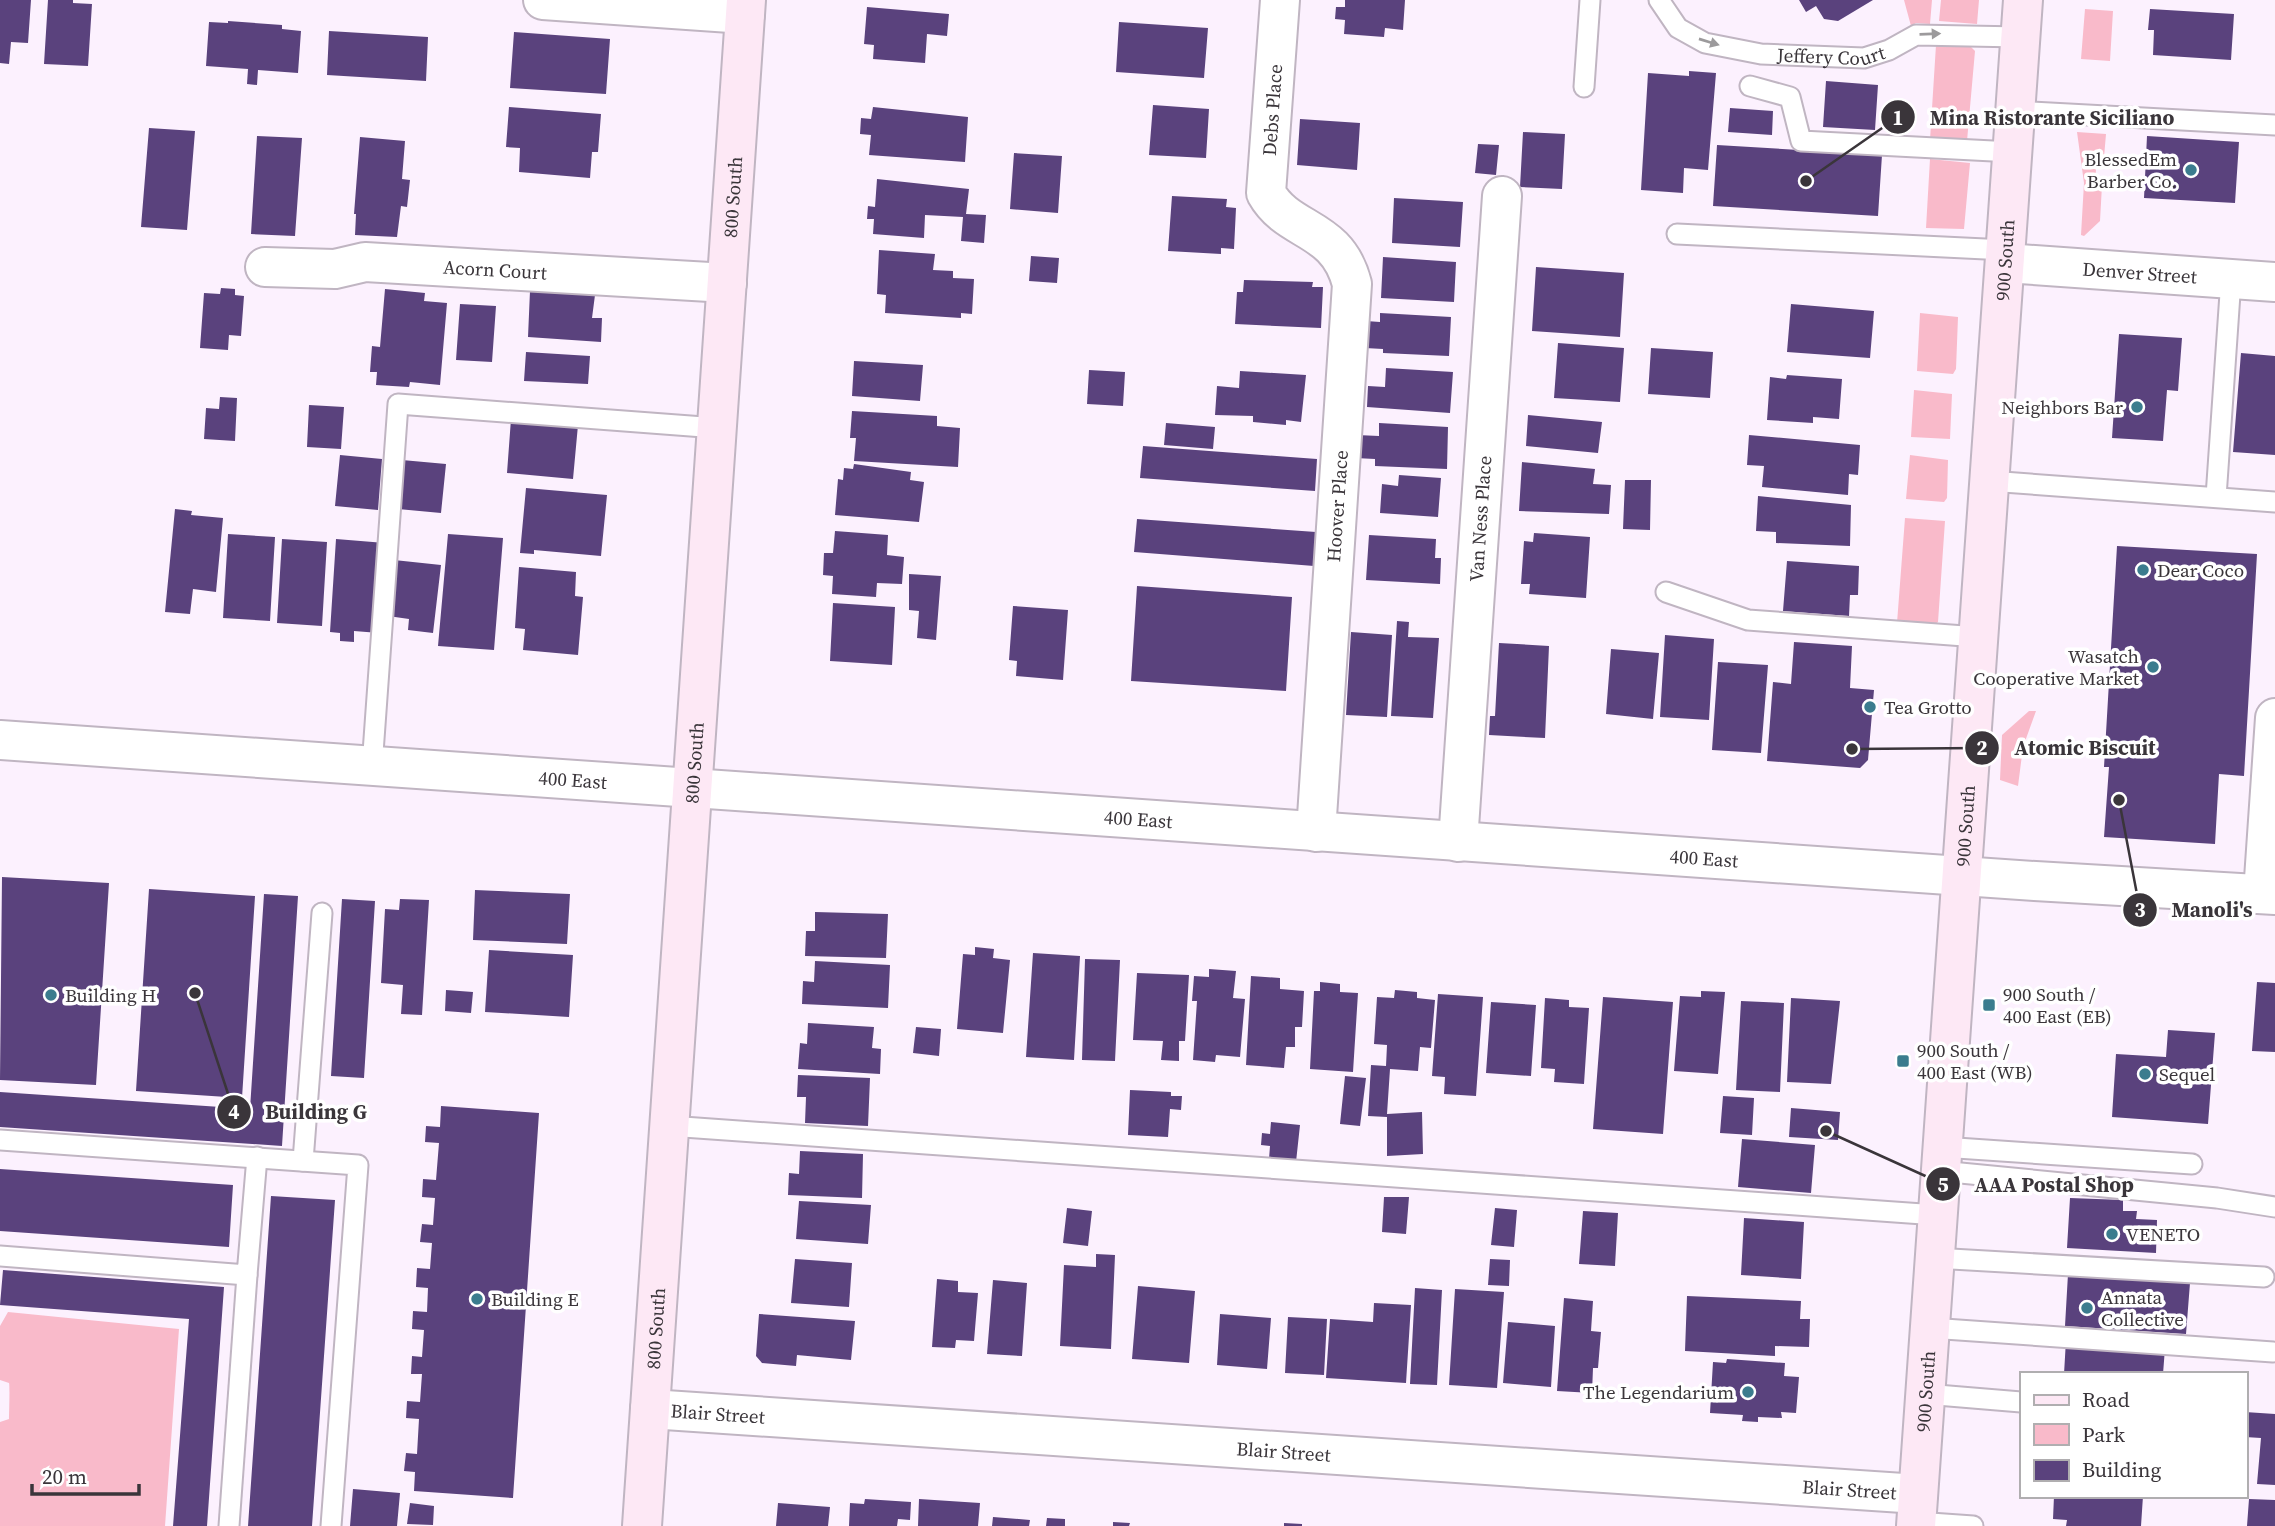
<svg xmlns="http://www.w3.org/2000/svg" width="2275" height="1526" viewBox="0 0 2275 1526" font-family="'Source Serif 4',serif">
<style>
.green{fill:#f9baca}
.building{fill:#5a427d}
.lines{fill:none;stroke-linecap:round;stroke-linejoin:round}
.lane-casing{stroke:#c0b5c2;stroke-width:23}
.street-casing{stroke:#c0b5c2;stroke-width:42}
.secondary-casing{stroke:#c0b5c2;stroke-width:42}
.lane{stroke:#fff;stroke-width:19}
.street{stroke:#fff;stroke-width:38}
.secondary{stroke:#fde8f5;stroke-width:38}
.oneway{fill:#9c9a9c}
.poi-dot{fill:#3b7c8e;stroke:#fff;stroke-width:2.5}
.labels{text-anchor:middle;stroke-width:7;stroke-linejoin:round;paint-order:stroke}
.street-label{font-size:19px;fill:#3a353a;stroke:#fff}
.poi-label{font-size:19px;fill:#3a353a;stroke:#fff;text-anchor:start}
.leader{fill:none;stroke:#3a353a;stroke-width:2.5}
.callout-dot{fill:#3a353a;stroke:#fff;stroke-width:2.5}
.mark-label{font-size:21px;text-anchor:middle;font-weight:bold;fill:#fff}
.callout-label{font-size:21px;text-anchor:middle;font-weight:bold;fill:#3a353a;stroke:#fff;stroke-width:7;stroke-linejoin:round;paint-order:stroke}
</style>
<rect width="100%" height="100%" fill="#fcf1fe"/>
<path class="green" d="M1904 0H1932L1930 24 1916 23 1911 26Z
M1941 0H1979L1977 24 1939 21Z
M2085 9 2113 11 2110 61 2081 59Z
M1936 45 1971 47 1975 51 1967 141 1930 140Z
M2077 132 2106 134 2103 169H2096L2095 185H2102L2100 221 2084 236 2081 235 2084 183Z
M1930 159 1970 163 1964 229 1926 228Z
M1920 313 1958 317 1956 369 1953 374 1917 371Z
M1914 390 1952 394 1950 439 1911 437Z
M1910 455 1948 460 1947 498 1944 502 1906 499Z
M1905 518 1945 521 1938 622 1934 625 1897 623Z
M2029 711H2036L2023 747 2018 786 2000 780 2002 735Z
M8 1312 179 1329 165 1526H0V1422L9 1419C9 1415 10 1385 9 1383L0 1380V1326Z"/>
<path class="building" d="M0 0H31L28 43 11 42 9 64 0 63Z
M48 0H73V3L92 4 88 66 44 64Z
M1345 0H1405L1403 30 1385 28 1384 37 1344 34 1345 20 1335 19 1336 7H1345Z
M1799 0H1873L1838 21 1824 19 1816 6 1806 12Z
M867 7 949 14 947 36 927 34 925 63 873 59 874 45 864 44Z
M2150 9 2234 14 2231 60 2153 55 2154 30H2148Z
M228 21 282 25V29L301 31 298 73 258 70 257 85 247 84 248 69 206 66 209 22 228 23Z
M1119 22 1208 28 1204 78 1116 72Z
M329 31 428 37 426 81 327 75Z
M514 32 610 39 606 94 510 88Z
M1689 71 1716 73 1708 170 1684 168 1683 193 1641 190 1648 73 1689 76Z
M1826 81 1878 85 1875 130 1823 127Z
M1153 105 1209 109 1206 158 1149 155Z
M509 107 601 114 598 152H592L590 178 519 172 520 148 506 147Z
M873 107 968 117 965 162 869 155 871 135 860 134 861 118 871 119Z
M1730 108 1773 111 1772 135 1728 132Z
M1300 119 1360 123 1357 170 1297 165Z
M149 128 195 131 187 230 141 227Z
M1523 132 1565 134 1562 189 1520 187Z
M257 136 302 138 295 236 251 234Z
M2147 136 2239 142 2235 203 2144 198Z
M360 137 405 141 402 179 410 180 407 207 401 206 397 237 355 235 356 214H354Z
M1478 144 1499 145 1496 175 1475 173Z
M1717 145 1882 155 1878 216 1713 206Z
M1014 153 1062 156 1058 213 1010 209Z
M877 179 969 189 966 214 986 215 984 243 961 241 963 217 925 215 924 238 873 234 874 219H867L868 206 875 207Z
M1172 196 1227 199 1226 207 1236 208 1234 249 1221 248V254L1168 251Z
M1394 198 1463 202 1460 247 1392 243Z
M879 250 935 254 933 270 953 271V278L974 279 972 314 961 313V318L885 313 886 295 877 294Z
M1031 256 1059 258 1057 283 1029 281Z
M1383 257 1456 262 1454 302 1381 298Z
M1536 267 1624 273 1620 337 1532 331Z
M1244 280 1313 282 1312 287H1323L1321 328 1235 324 1237 292H1243Z
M221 288 235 289V295L244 296 241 336 229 335 228 350 200 348 204 293 220 294Z
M385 289 425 293 424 301 447 303 440 385 410 382 409 387 376 385 377 372H370L372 346 380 347Z
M530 291 595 295 592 318H602L601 342 528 337Z
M460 304 496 306 492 362 456 360Z
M1791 304 1874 311 1870 358 1787 352Z
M1380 313 1451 317 1449 356 1383 353V349L1365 348 1366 321 1380 322Z
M2119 334 2182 338 2178 391 2167 390 2163 441 2112 438Z
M1558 343 1624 348 1620 402 1554 398Z
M1651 348 1713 352 1710 398 1648 394Z
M526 352 590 356 588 384 524 381Z
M2241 353 2275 356V455L2233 452Z
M854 361 923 365 920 401 852 396Z
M1386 368 1453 372 1450 413 1367 407 1368 386 1385 387Z
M1089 370 1125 372 1123 406 1087 404Z
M1240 371 1306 375 1301 422 1286 420V425L1253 422V416L1215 415 1217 386 1239 388Z
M1787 375 1842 379 1839 419 1813 417V423L1767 420 1770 377 1786 379Z
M220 397 237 398 235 441 204 439 206 408 219 409Z
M309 405 344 407 341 449 307 447Z
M852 411 937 416V426L960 428 958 467 854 461 856 438H850Z
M1528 415 1602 422 1598 453 1526 446Z
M511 419 578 425 573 479 507 473Z
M1166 423 1215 427 1213 449 1164 445Z
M1379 423 1448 427 1447 469 1375 466V459L1355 458 1357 435 1379 436Z
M1749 435 1860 445 1858 475 1849 474 1848 495 1762 487 1764 466 1747 465Z
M1143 446 1317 459 1315 491 1140 478Z
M340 455 382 459 378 510 335 506Z
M402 460 446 464 441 513 398 509Z
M1522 462 1595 469 1593 484 1611 485 1609 514 1519 511Z
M854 464 911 472 910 480 924 482 919 522 835 515 838 479 843 480 844 468 853 469Z
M1399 475 1441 478 1438 517 1380 513 1382 484 1398 486Z
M1625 480H1651L1650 530 1623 529Z
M526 488 607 495 601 556 534 550V554L520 553Z
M1758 496 1851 505 1850 546 1776 543V532L1756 531Z
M175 509 192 511 191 515 223 518 216 592 193 589 190 614 165 612Z
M1137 519 1316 532 1314 566 1134 552Z
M835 531 888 535 887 555 904 557 902 584 877 583 876 597 832 594 833 576 823 575 824 553H833Z
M1534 533 1590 537 1586 598 1529 594 1530 584H1521L1524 541 1533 542Z
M228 534 275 537 270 621 223 618Z
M448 534 503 538 494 650 438 646Z
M1369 535 1436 539 1435 558H1441L1440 584 1366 580Z
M282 539 327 542 322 626 277 623Z
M336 539 385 543 379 633 354 631V642L340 641V633L330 632Z
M2117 546 2257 554 2244 776 2219 774 2215 844 2104 837 2109 767H2104Z
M394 560 441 565 433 633 408 630 409 619 388 616Z
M1787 561 1859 566 1858 595H1850L1849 616 1783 611Z
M519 567 576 572 575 596 583 597 578 655 523 650 525 629 515 628Z
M909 574 941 576 936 640 917 638 919 611 909 610Z
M1137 586 1292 597 1286 691 1131 681Z
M833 603 895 607 892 665 830 661Z
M1013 606 1068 610 1063 680 1016 676 1017 661 1009 660Z
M1397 621 1409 622 1408 637 1439 638 1433 718 1391 716Z
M1351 632 1392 635 1387 717 1346 715Z
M1665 635 1714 639 1709 720 1660 717Z
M1794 642 1852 646 1850 688 1874 690 1868 760 1860 768 1767 761 1773 682 1791 684Z
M1499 643 1549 646 1545 738 1489 735 1490 716H1495Z
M1611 649 1659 653 1653 719 1606 714Z
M1718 662 1768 665 1761 753 1712 750Z
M2 877 109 883 96 1085 0 1080Z
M149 889 255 896 242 1098 136 1091Z
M475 890 570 894 567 944 473 940Z
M264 894 298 896 282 1146 0 1127V1092L250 1109Z
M342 899 375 901 364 1078 331 1076Z
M400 899 429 900 422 1015 401 1014 403 985 381 983 385 909 399 910Z
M815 912 888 914 886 958 805 956 806 931H815Z
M975 947 994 949 993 958 1010 960 1003 1033 957 1029 963 954 975 955Z
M489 950 573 955 569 1017 485 1012Z
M1033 953 1080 956 1074 1060 1026 1057Z
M1085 959 1120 960 1115 1061 1082 1060Z
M815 961 890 965 888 1008 802 1004 803 981 814 982Z
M1209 969 1236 971 1233 998 1245 999 1240 1057 1216 1055 1215 1062 1193 1060 1197 1001H1192L1194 976 1209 977Z
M1137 973 1189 975 1185 1041H1179V1061L1161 1060 1163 1041 1133 1040Z
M1251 976 1280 978V989L1304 991 1302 1027H1295V1047H1286L1284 1068 1246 1065Z
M1320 982 1340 984V992L1358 993 1353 1072 1310 1069 1314 991H1320Z
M2257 982 2275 983V1052L2252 1051Z
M446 990 473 992 471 1013 445 1011Z
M1395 990 1417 992V998L1435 1000 1431 1048 1420 1047 1418 1071 1390 1069 1387 1114 1422 1112 1423 1154 1387 1156V1117L1368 1116 1371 1065 1386 1066 1387 1045 1374 1044 1377 997 1394 998Z
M1701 991 1725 992 1718 1074 1674 1071 1680 996 1701 997Z
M1438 994 1483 997 1476 1096 1444 1094 1445 1077 1432 1076Z
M1603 997 1673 1002 1663 1134 1593 1129Z
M1545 998 1569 1000V1007L1589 1008 1584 1084 1554 1082 1555 1069 1541 1068Z
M1791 998 1840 1001 1831 1084 1787 1082Z
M1741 1001 1784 1003 1780 1092 1736 1090Z
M1491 1002 1536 1005 1531 1076 1486 1073Z
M808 1023 874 1027 872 1048 881 1049 880 1074 798 1069 800 1043 807 1044Z
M916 1027 941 1029 939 1056 913 1053Z
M2168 1030 2215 1033 2208 1124 2112 1117 2116 1054 2166 1057Z
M798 1075 870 1078 868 1126 805 1123 806 1097H797Z
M1345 1076 1366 1078 1360 1126 1340 1124Z
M1130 1090 1171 1092V1096H1182L1181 1110 1170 1109 1168 1137 1128 1135Z
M1723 1096 1754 1098 1752 1135 1720 1133Z
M441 1106 539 1113 513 1498 414 1491 415 1472 404 1471 406 1453 417 1454 419 1419 406 1418 407 1401 420 1402 422 1374H411L412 1356 422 1357 424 1330 412 1329 413 1311 427 1312 428 1288 416 1287 417 1268 430 1269 432 1243 420 1242 422 1224 433 1225 435 1198 422 1197 423 1179 436 1180 439 1143 425 1142 426 1126 440 1127Z
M1791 1108 1840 1112 1838 1140 1789 1137Z
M1271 1122 1300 1125 1296 1162 1269 1159 1270 1146 1261 1145 1262 1133 1270 1134Z
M1742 1139 1815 1145 1811 1193 1738 1187Z
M800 1151 863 1154 862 1198 788 1195 789 1173 799 1174Z
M0 1169 233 1185 229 1247 0 1231Z
M271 1196 335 1200 312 1526H248Z
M1384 1197H1409L1406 1234 1382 1232Z
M2070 1198 2123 1200V1211H2137L2136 1219 2157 1220 2156 1253 2067 1248Z
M799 1201 871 1205 868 1244 796 1239Z
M1067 1208 1092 1211 1088 1246 1063 1243Z
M1495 1208 1517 1210 1514 1247 1491 1245Z
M1583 1211 1618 1213 1615 1266 1579 1264Z
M1744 1218 1804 1222 1801 1279 1741 1275Z
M1096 1254 1115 1255 1111 1349 1060 1346 1064 1265 1096 1267Z
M795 1259 852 1263 849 1307 791 1303Z
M1490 1259 1510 1260 1509 1286 1488 1285Z
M3 1270 224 1287 207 1526H173L189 1319 0 1305Z
M2068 1274 2190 1283 2186 1334 2065 1326Z
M937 1279 958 1281V1292L978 1293 974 1341 956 1340 955 1348 932 1347Z
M993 1280 1027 1283 1022 1356 987 1354Z
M1138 1286 1195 1291 1189 1363 1132 1359Z
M1415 1288 1442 1290 1437 1385 1410 1384Z
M1455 1289 1504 1292 1497 1388 1449 1385Z
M1687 1296 1801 1301 1800 1319H1810L1809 1347 1775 1346V1356L1685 1351Z
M1564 1298 1593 1301 1591 1331 1601 1332 1598 1368H1593L1592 1393 1557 1391Z
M1374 1303 1411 1305 1406 1383 1326 1378 1330 1319 1373 1322Z
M759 1314 855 1321 851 1360 797 1355 796 1366 762 1363 756 1356Z
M1220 1314 1271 1318 1267 1369 1217 1365Z
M1288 1317 1327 1319 1324 1375 1285 1373Z
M1508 1322 1555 1326 1551 1387 1503 1383Z
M2066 1340 2165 1348 2163 1374H2064Z
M1727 1359 1785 1363 1784 1376 1799 1377 1796 1413 1781 1412 1782 1418 1758 1417V1422L1742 1421 1743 1415 1710 1413 1713 1362 1726 1363Z
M2245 1412 2275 1414V1485L2257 1484 2261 1438 2245 1437Z
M353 1489 400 1493 397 1526H350Z
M2054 1496H2143L2141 1526H2066L2067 1520 2053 1519Z
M865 1499 911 1502 910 1520 898 1519 897 1526H849L850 1503 864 1504Z
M919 1499 980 1503 978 1526H918Z
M2249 1499 2275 1500V1526H2247Z
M410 1503 434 1506 433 1525 407 1524Z
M778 1503 830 1507 828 1526H776Z
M993 1517 1030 1520 1029 1526H992Z
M1047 1518 1065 1519V1526H1046Z
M1113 1522 1130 1523 1129 1526H1113Z
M1284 1523 1302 1524V1526H1284Z"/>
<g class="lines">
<defs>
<g id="lane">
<path id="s1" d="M1659 0 1678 28 1705 43 1761 54 1864 58 1889 50 1916 35 2020 37"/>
<path d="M1750 86 1790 97 1801 141 2012 152"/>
<path d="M1584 87 1590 0"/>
<path d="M2015 111 2275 125"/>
<path d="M1677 234 2006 250"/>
<path d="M1989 481 2275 502"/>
<path d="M2216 497 2231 279"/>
<path d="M1666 592 1748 620 1978 637"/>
<path d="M372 767 398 404 717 428"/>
<path d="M669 1126 1937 1215"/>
<path d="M0 1140 358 1165 331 1526"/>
<path d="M1942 1147 2192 1164"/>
<path d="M303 1161 322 913"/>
<path d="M1940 1171 2217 1198 2275 1207"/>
<path d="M0 1256 247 1275 257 1157"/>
<path d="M1934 1258 2264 1277"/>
<path d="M1930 1328 2273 1352"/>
<path d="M1925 1394 2021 1402"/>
<path d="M1916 1522 1973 1526"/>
<path d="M229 1526 247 1275"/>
</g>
<g id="street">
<path d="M543 0 745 14"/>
<path d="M1280 0 1266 193C1289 234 1337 225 1352 284L1316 832"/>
<path id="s2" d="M2005 263 2275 282"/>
<path id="s3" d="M265 267 335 269 365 262 727 283"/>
<path id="s4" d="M0 740 2035 881 2275 895"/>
<path id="s5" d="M1458 842 1502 196"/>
<path d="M2263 894 2275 718"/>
<path id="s6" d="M650 1409 1918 1494"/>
</g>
<g id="secondary">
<path id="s7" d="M642 1526 746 0"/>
<path id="s8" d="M1916 1526 2023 0"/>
</g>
</defs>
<use href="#lane" class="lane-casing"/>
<use href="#street" class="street-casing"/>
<use href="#secondary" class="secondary-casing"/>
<use href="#lane" class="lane"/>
<use href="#street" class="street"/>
<use href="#secondary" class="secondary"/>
</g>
<defs><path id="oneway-solid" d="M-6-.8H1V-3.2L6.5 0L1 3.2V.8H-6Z" transform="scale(1.75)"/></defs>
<g class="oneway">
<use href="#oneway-solid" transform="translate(1930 34) rotate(-2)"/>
<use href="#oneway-solid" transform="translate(1709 42) rotate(17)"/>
</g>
<g class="poi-dot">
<circle cx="2191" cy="170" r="7"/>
<circle cx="2137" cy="407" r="7"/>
<circle cx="2143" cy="570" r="7"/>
<circle cx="2153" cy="667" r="7"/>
<circle cx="1870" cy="707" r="7"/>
<circle cx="51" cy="995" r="7"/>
<rect x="1982" y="998" width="14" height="14" rx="3.5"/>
<rect x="1896" y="1054" width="14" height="14" rx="3.5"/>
<circle cx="2145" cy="1074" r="7"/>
<circle cx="2112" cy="1234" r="7"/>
<circle cx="477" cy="1299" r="7"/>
<circle cx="2087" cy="1308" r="7"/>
<circle cx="1748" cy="1392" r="7"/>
</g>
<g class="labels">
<g class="street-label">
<text dy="7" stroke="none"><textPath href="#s1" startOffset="192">Jeffery Court</textPath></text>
<text transform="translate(1272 110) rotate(-86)" y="7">Debs Place</text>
<text dy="7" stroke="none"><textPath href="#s7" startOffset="1332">800 South</textPath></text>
<text dy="7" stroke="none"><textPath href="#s8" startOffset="1269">900 South</textPath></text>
<text dy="7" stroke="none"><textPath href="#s3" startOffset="231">Acorn Court</textPath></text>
<text dy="7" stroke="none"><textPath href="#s2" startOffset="135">Denver Street</textPath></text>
<text transform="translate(1337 506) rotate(-86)" y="7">Hoover Place</text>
<text dy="7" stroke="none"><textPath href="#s5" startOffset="324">Van Ness Place</textPath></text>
<text dy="7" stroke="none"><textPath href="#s7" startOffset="765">800 South</textPath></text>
<text dy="7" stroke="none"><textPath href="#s4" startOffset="574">400 East</textPath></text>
<text dy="7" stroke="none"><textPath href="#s4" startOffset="1141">400 East</textPath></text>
<text dy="7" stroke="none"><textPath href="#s8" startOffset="702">900 South</textPath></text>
<text dy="7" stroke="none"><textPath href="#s4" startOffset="1708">400 East</textPath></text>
<text dy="7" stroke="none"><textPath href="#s7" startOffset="198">800 South</textPath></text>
<text dy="7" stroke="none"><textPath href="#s8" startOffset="135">900 South</textPath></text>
<text dy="7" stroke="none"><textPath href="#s6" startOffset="68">Blair Street</textPath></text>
<text dy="7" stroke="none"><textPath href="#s6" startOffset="635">Blair Street</textPath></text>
<text dy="7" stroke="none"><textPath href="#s6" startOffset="1202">Blair Street</textPath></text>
</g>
<g class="poi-label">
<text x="2177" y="166" text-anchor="end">BlessedEm<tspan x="2177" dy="22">Barber Co.</tspan></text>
<text x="2123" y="414" text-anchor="end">Neighbors Bar</text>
<text x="2157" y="577">Dear Coco</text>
<text x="2139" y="663" text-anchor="end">Wasatch<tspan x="2139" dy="22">Cooperative Market</tspan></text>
<text x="1884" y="714">Tea Grotto</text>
<text x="2003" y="1001">900 South /<tspan x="2003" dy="22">400 East (EB)</tspan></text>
<text x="65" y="1002">Building H</text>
<text x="1917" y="1057">900 South /<tspan x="1917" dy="22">400 East (WB)</tspan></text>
<text x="2159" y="1081">Sequel</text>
<text x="2126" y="1241">VENETO</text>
<text x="2101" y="1304">Annata<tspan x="2101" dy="22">Collective</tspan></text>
<text x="491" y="1306">Building E</text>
<text x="1734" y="1399" text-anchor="end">The Legendarium</text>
</g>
</g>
<path class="leader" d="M1806 181L1898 117M1852 749L1982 748M2119 800L2140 910M195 993L234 1112M1826 1131L1943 1184"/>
<g class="callout-dot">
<circle cx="1806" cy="181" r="7"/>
<circle cx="1852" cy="749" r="7"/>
<circle cx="2119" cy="800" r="7"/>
<circle cx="195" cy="993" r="7"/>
<circle cx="1826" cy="1131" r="7"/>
<circle cx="1898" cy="117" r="18"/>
<circle cx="1982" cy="748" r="18"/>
<circle cx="2140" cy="910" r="18"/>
<circle cx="234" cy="1112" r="18"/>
<circle cx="1943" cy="1184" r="18"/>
</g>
<g class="mark-label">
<text x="1898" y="125">1</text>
<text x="1982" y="755">2</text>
<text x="2140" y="917">3</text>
<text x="234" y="1119">4</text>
<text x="1943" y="1192">5</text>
</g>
<g class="callout-label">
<text x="2052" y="125">Mina Ristorante Siciliano</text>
<text x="2085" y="755">Atomic Biscuit</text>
<text x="2212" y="917">Manoli's</text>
<text x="316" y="1119">Building G</text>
<text x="2054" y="1192">AAA Postal Shop</text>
</g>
<rect x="2020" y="1372" width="228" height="126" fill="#ffffff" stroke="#b0aeb0" stroke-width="2"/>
<rect x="2034" y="1395" width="35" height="10" fill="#fde8f5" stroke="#b0aeb0" stroke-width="2"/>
<text x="2082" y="1407" font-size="21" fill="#3a353a">Road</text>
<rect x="2034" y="1424" width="35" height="21" fill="#f9baca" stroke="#b0aeb0" stroke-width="2"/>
<text x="2082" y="1442" font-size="21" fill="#3a353a">Park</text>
<rect x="2034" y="1460" width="35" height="21" fill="#5a427d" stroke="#b0aeb0" stroke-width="2"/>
<text x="2082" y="1477" font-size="21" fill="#3a353a">Building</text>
<path d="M32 1484v10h107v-10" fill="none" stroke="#3a353a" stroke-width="3.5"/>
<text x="42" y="1484" font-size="21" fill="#3a353a" stroke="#ffffff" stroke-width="5" paint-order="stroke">20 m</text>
</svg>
